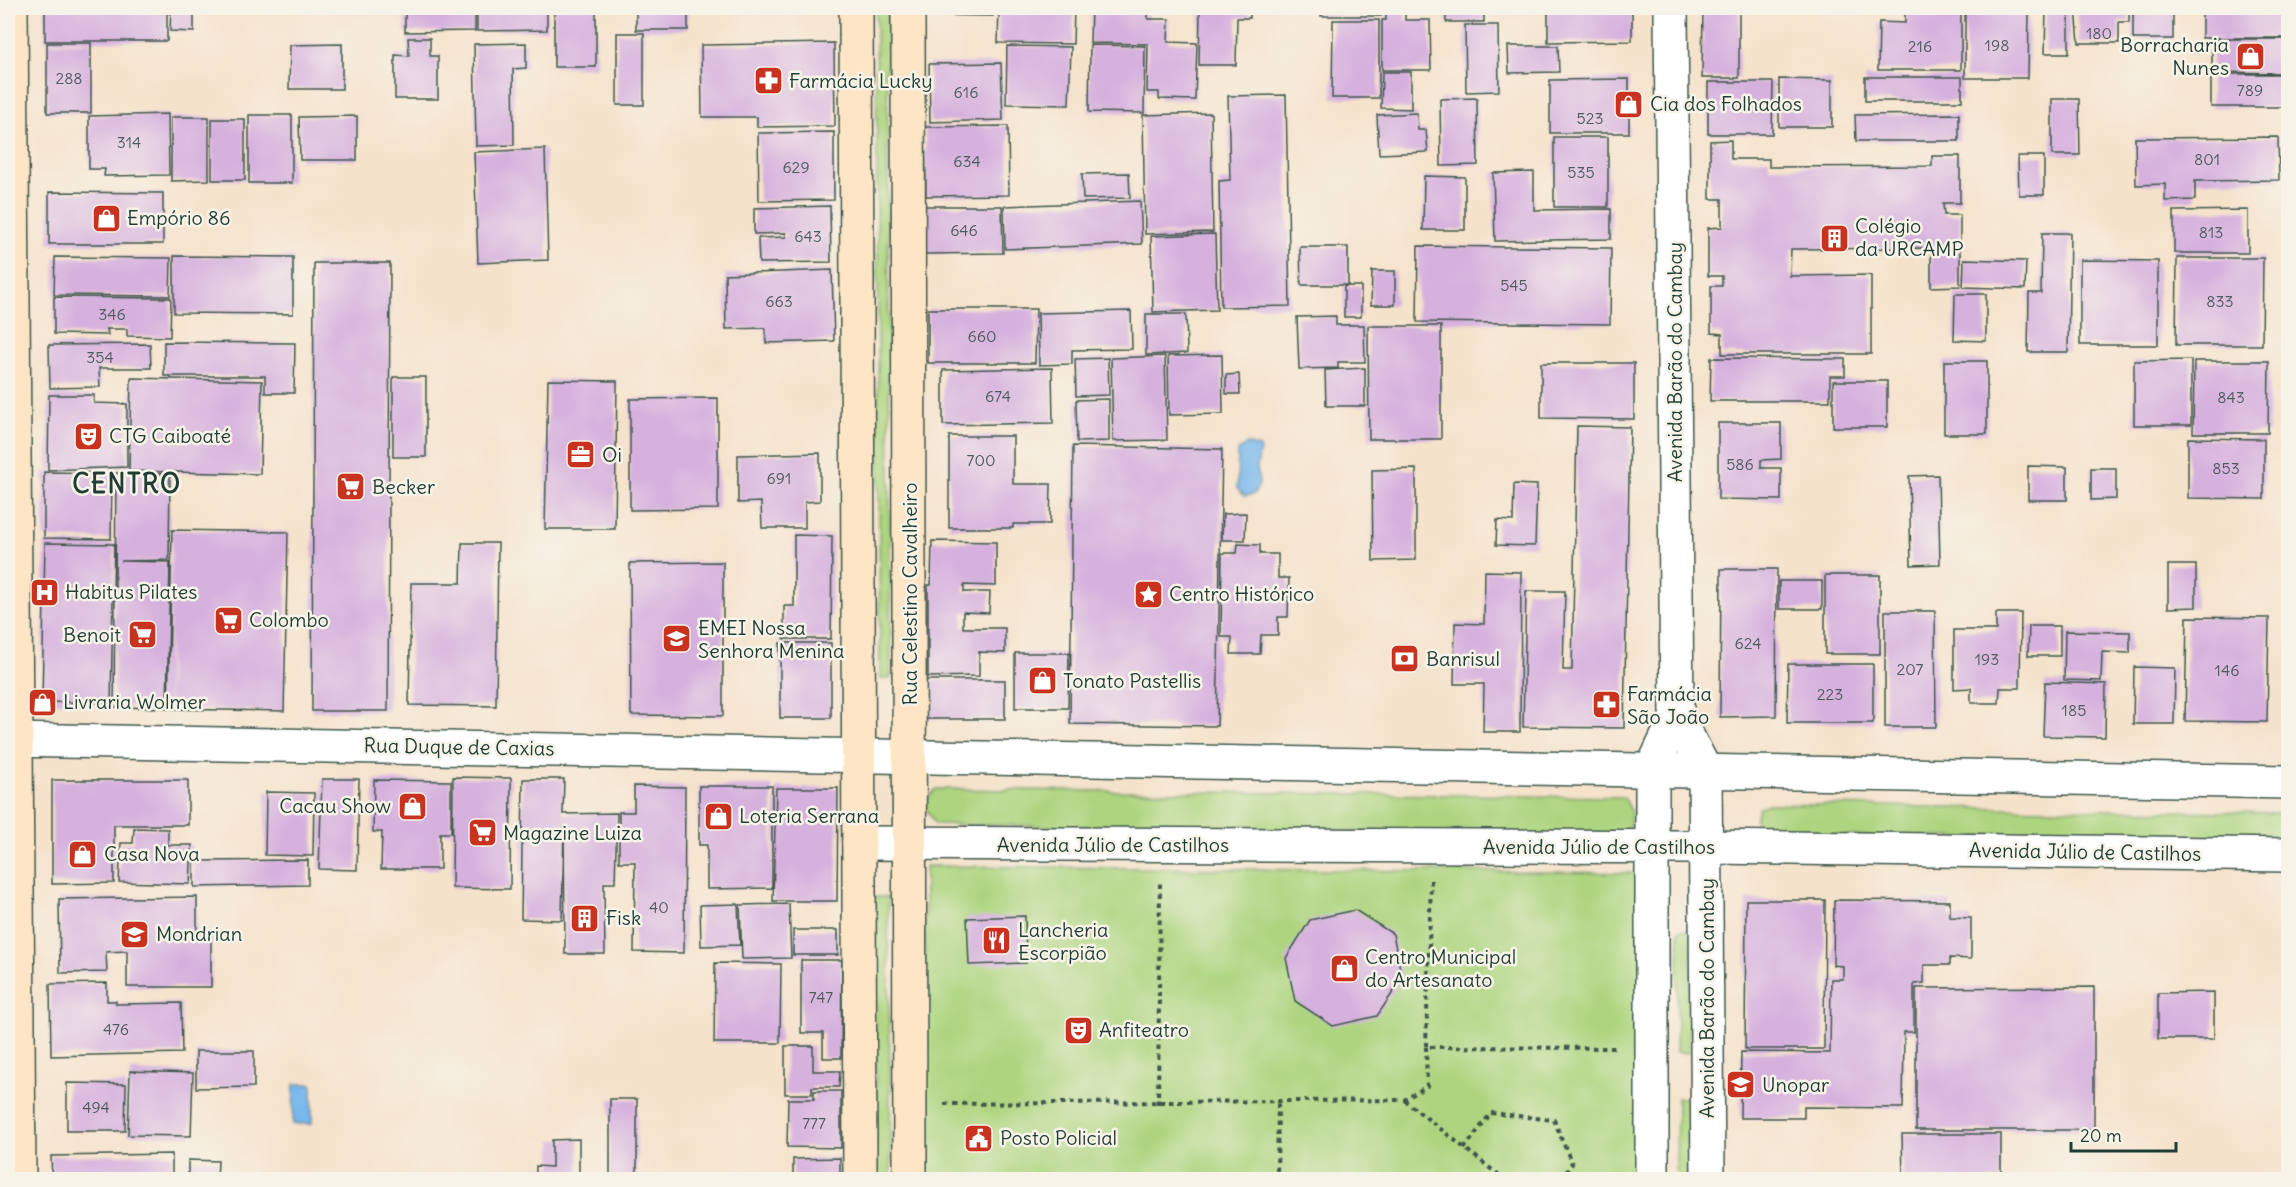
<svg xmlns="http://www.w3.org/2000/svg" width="2296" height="1187" viewBox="0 0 2296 1187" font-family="Delius,sans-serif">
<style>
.green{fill:#add580;stroke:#66895a;stroke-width:1.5}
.water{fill:#79b8ed;stroke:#4c7a90;stroke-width:1.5}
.building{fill:#d6b1de}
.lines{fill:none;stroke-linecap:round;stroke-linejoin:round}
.street-casing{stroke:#3f564b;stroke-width:36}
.secondary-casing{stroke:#3f564b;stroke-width:36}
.path{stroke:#3f564b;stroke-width:4;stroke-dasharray:4.5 4.5;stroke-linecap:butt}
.street{stroke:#fff;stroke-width:33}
.secondary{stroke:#fde5c5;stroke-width:33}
.labels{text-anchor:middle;stroke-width:5;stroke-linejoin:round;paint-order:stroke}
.number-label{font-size:16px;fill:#4d5a5e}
.poi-label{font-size:20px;fill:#1f3d34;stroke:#f7f3e8;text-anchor:start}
.street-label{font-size:20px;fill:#1f3d34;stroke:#f7f3e8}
.district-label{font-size:26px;font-weight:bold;letter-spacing:1.5px;fill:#1f3d34;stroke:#f7f3e8}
</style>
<rect width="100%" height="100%" fill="#f7f3e8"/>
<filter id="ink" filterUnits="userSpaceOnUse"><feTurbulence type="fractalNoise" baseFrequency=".0167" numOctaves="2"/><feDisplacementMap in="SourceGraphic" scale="12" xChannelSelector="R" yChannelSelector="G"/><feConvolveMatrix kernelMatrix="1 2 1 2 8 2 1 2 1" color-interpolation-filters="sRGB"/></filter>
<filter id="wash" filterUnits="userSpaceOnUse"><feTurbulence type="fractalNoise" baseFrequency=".008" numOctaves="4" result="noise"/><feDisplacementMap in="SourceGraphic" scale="24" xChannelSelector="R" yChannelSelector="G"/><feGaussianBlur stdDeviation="1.35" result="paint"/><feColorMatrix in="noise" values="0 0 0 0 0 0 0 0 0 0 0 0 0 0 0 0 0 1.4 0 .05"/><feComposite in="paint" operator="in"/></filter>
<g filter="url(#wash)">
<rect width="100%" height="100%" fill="#f5e2cb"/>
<path class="green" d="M876 8H887L891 678H880Z
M936 789 1623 797C1632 808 1632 815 1629 829L1618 837 935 824 925 807 928 798Z
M1768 804 2284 813 2288 818V838L2283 841 1768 835 1758 829 1755 819 1759 808Z
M925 866 1641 873 1642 1179 924 1180Z
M874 897H888L891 1179H877Z
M1679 930 1692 931 1689 1053 1676 1052Z
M1677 1098H1690L1689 1179H1676Z"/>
<path class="water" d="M1247 444 1260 448 1257 467 1259 484 1254 494 1245 496 1237 489 1238 451Z
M294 1084H312V1124H293Z"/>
<g id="blocks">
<path class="building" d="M45 8H167V41H45Z
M171 8H194V32L170 31Z
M352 8H395V13L352 12Z
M405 8H475V31L405 32Z
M477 8H547V30L477 31Z
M554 8H596V67H554Z
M636 8H688V30H636Z
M925 8H993V16L925 15Z
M999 8H1074L1073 44 998 43Z
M1091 8H1148V19H1169L1168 42 1197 43 1195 100 1159 99V92H1147L1148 44 1090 43Z
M1200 8H1250V18H1237L1236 65H1199Z
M1321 8H1382L1381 16H1321Z
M1386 8H1405V20H1430L1431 70H1382V20H1386Z
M1407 8H1429V13H1407Z
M1446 8H1484V22H1446Z
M1569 8H1632V41L1548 42V11L1569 10Z
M1703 8H1739V78H1702Z
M1905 8H1961V70H1878L1879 22 1905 23Z
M1965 8H2044L2043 11H2029L2028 78H1965Z
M2046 8H2069V53H2045Z
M2076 8H2129V22H2119V43H2079Z
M2142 8H2173V39H2133V10H2142Z
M2202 8H2288V38H2202Z
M1333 20H1379V98H1332Z
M1465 25H1498L1499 91 1466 92Z
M617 33H644V105H617Z
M408 38H430V56H438V99H395V55L409 56Z
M2212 39H2288V73L2212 72Z
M47 43H91V113H47Z
M526 43V68L513 69 514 145 476 146 474 44Z
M834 43 835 126 757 127V117H702L701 45Z
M342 44V89H289L290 45Z
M1090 45 1145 46 1144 113 1089 112Z
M1007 46 1071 47 1069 105 1006 104Z
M1508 46H1558L1559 72 1509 73Z
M1001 63 1003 120 930 122 929 64Z
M1382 72H1411V109L1381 108Z
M2211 74H2288V107H2211Z
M1865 77H1962V101H1865Z
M1629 79V133H1550V80Z
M1779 79 1832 80V127H1779Z
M1708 82H1773L1772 134H1708Z
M1286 95 1290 306 1221 307 1219 181 1230 180 1228 96Z
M1477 98 1478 165 1441 166 1440 99Z
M2052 99H2079L2080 155H2052Z
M1211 113 1213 232 1145 234 1143 115Z
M1417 113 1418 130H1426L1428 152 1379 154 1377 115Z
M168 114 169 175 104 176 105 169H89V116Z
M1959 114V141H1856L1855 115Z
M249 115H292V183H249Z
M357 116V160H300L299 117Z
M171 117H209V180L171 181Z
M212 119H245V180H212Z
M1008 126 1009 195 926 196 925 127Z
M834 132V200L759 201 758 133Z
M1554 137H1608V207H1554Z
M2278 137 2279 180 2195 181V200L2165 201V184L2136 185 2135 138Z
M1731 140V159H1769V167L1932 166V156H1960V203H1943L1944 215H1960V286L1931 287V248L1791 249 1790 276 1871 275V354H1722V334L1711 333V286H1722V276H1708V228L1722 227V199H1710V141Z
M545 149 548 260 478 263 474 152Z
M2018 156H2044V195H2019Z
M1534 172V210L1611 209V239L1495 241 1493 173Z
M1129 173 1130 198 1083 199 1082 174Z
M1424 176 1465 177V230H1423Z
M49 192 163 193V244H49Z
M1140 201 1142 244 1005 249 1004 206Z
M830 206 831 262 759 263 758 238 786 237V233L754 234V208Z
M924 206H1002L1003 253 925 254Z
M2248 210V253H2174V211Z
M2042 233H2070L2068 352H2028L2029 293H2041Z
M1215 234 1217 310 1153 312 1151 236Z
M1418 246 1611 248 1610 324 1417 322Z
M1300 247H1348V285H1301Z
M174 256 293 257V314L174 313Z
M55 257 171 258 170 296 54 295Z
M2177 258H2263L2262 345H2176Z
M1964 259 2026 261 2025 289 1963 287Z
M2080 260 2158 261V345H2080Z
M314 263H390L388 711H312Z
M832 270 834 341 766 343 765 328 726 329 725 274Z
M1372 271H1395V305H1371Z
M1344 286H1361V317H1344Z
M1955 294H1986V341L1954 340Z
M54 297 171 298 170 337 127 336V329H107L108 335 54 334Z
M928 309H1036L1035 363H928Z
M1131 311 1132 349 1072 350V364L1039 365 1038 313Z
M1146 314H1186L1187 353 1146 355Z
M1336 316V325H1364L1365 362H1338V368L1299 369 1297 317Z
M1368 326H1441V439H1369Z
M164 342 295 343 294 393H265V376H164Z
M150 344 151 368H99L100 387 50 388 49 345Z
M1222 355 1223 414 1169 415 1168 356Z
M1165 356 1167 440 1113 441 1111 358Z
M1108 358 1109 395 1076 396 1075 359Z
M1711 358 1845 359V376H1830V401H1710Z
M2191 360V425H2134V361Z
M1944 361H1987V434H1944Z
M2194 361H2269L2268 433H2193Z
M1541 363H1634V419L1541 418Z
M1052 368 1053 423 943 425V370Z
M1365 368V406H1326L1325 370Z
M1239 374 1240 394H1226V375Z
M393 377H426V457H393Z
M131 378 262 381 260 474 129 471Z
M548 380 617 381 615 529H545Z
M1833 381H1887V427H1833Z
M49 395H94V403L127 404V467L48 470Z
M718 398V509L630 510V399Z
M1109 399V441L1077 442 1076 400Z
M1718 423H1781V459L1761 460V468H1781V500L1718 499Z
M1577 426 1630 427 1624 728 1523 727 1526 591H1565L1563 670H1572Z
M949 436H1013V484H1051L1050 524H1013V528H949Z
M2188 438 2264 439V499L2188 498Z
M1073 446 1222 449 1217 726 1070 724Z
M820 453V501L805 502V528H762L761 502 738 503V455Z
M2028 466 2067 467V500H2028Z
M2091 468H2116V499L2091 500Z
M1416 469V560L1373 561 1372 470Z
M44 472 112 473 111 539 44 538Z
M116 473 170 474 169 560 121 561 170 562 167 708 114 707Z
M1938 475 1940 564 1911 565 1909 476Z
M1514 484 1537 485 1535 546 1496 545 1497 520 1513 521Z
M1246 513 1245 540H1222L1223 514Z
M172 530 288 532 284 711 168 709Z
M794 535 832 536 831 639H784V606H794Z
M932 541 996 542V586L964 585V592H990L989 613 963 612V628H1005V653L979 652V676L928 677V585H931Z
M45 543 114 544 111 703 42 702Z
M462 543H498L496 706 409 705 411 583H461Z
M1238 544 1260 545V554H1278V578H1289L1288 617H1278V635H1261L1260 654H1231L1232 637H1221L1222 553H1237Z
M723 562V716L631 715 630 563Z
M2168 565H2196V607L2168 608Z
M1721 569H1777L1776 716 1720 717Z
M1485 571 1521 572 1520 732H1483L1484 684H1454L1455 623 1484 624Z
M1825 575H1880V654H1825Z
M1779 581H1822V609H1779Z
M1885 611H1935L1936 727H1885Z
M1996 613H2021L2020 688H2000L1999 703H1971V688L1954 689V630H1996Z
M2187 617 2269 618 2267 722 2185 721Z
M2029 626H2060V656H2028Z
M2065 631 2130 632V653L2102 652 2101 681 2064 680Z
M780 643H831V718H780Z
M1015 653H1069L1068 708H1015Z
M1788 664H1873V723H1787Z
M2134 667 2175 668 2174 724H2133Z
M922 680H1005V719H923Z
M2045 682 2106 684 2105 737 2043 736Z
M453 777 511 778 510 889 452 888Z
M322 779H359L357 870 319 869Z
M523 779H564L563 814 617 813 615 883H604L605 954H565L564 827 562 920 521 919Z
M52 780H188V825H114V883L52 884Z
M374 780 451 781V833H440V869H381L382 832H373Z
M634 786 685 787 684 953 634 952 635 862H619V812H634Z
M699 786H772V888L707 889V845H699Z
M776 788H838L837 901H773Z
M266 792 314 793 313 856 265 855Z
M134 828 168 829V845H192L190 884 119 882 121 843H133Z
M308 860V885L194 887V861Z
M197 897V933L211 932V987H127V951L106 952 107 972 60 973 59 899Z
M1746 900H1825L1824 1049H1745Z
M1834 900 1950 901V917L1971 918V959L1950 958V965H1924V983L1914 984V1032H1904L1903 1108 1804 1107V1118H1740L1741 1052 1830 1053 1831 979H1843V966L1833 965Z
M738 904 740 945 701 946 700 905Z
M789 904 791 958 742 959 740 905Z
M1355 910 1393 934 1402 979 1377 1016 1333 1026 1295 1001 1286 958 1310 920Z
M1025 916 1026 963 969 965 967 918Z
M793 930H838V955H793Z
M801 960H842L841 1058H823V1033H801Z
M715 963 781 964 780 1043H714Z
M107 983V1001H116V1004L181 1003 182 1053 51 1056 50 984Z
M2094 987V1130H1916V988Z
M2214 992V1039H2158V993Z
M785 1046H813V1071H840L839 1087H812V1094H785Z
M196 1051H254V1087L196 1088Z
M130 1071 193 1073 191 1136 128 1135Z
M67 1083 126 1084 125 1131H67Z
M814 1091H841V1148L787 1147 788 1099H814Z
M610 1099H637V1180H610Z
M1902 1134H2001V1180H1903Z
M579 1139V1180H536V1166L552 1167V1140Z
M172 1154V1180H52L51 1156Z
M840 1158V1180H793V1159Z
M188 1160 218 1161 217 1180H188Z"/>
</g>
</g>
<g filter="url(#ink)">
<use href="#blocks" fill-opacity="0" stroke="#3f564b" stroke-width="1.5"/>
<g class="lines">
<defs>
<path id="street" d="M1677 716 1705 770 1708 1180
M8 740 2288 782
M859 843 1708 847 2288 855
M1652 1180V769L1677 716 1671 8"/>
<path id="secondary" d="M11 8 19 1180
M856 8 860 1180
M908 8 910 1180"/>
</defs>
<use href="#street" class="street-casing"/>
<use href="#secondary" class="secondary-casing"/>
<path class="path" d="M1431 880 1426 1047 1618 1048
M1404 1100 1505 1180
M944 1104 1404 1100 1427 1086 1426 1047
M1158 1104 1160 880
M1464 1149 1491 1113 1554 1120 1572 1164 1560 1180
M1277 1180 1278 1101"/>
<use href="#street" class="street"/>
<use href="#secondary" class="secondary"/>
</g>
</g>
<defs>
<symbol id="shop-square" viewBox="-11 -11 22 22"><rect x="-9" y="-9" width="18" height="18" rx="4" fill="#c8321e" stroke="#f7f3e8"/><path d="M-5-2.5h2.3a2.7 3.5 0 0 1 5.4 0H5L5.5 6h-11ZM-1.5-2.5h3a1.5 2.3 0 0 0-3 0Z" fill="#fff"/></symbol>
<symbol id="pharmacy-square" viewBox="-11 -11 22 22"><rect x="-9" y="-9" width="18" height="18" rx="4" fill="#c8321e" stroke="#f7f3e8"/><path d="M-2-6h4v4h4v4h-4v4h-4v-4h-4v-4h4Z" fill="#fff"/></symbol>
<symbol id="building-square" viewBox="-11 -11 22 22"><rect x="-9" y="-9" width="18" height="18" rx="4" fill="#c8321e" stroke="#f7f3e8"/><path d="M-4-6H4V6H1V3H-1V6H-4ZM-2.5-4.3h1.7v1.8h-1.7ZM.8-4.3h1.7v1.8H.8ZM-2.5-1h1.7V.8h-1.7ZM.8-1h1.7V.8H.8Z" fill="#fff"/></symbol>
<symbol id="theatre-square" viewBox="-11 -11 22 22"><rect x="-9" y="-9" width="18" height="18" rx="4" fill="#c8321e" stroke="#f7f3e8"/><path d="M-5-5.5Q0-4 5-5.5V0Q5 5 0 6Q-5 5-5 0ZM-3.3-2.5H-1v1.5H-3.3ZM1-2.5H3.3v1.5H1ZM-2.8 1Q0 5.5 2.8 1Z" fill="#fff"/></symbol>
<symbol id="office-square" viewBox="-11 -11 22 22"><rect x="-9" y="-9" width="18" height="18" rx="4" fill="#c8321e" stroke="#f7f3e8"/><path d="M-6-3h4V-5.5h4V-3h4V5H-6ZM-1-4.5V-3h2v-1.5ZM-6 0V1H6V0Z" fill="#fff"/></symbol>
<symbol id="supermarket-square" viewBox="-11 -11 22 22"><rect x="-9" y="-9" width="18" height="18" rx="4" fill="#c8321e" stroke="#f7f3e8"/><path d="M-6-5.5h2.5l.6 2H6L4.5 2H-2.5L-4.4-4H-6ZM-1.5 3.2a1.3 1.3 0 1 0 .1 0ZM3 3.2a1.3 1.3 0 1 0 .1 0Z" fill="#fff"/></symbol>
<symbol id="hospital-square" viewBox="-11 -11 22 22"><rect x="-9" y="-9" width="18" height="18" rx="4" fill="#c8321e" stroke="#f7f3e8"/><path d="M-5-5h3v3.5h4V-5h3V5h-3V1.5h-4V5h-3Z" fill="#fff"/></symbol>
<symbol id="sight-square" viewBox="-11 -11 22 22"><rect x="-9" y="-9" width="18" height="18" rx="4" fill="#c8321e" stroke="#f7f3e8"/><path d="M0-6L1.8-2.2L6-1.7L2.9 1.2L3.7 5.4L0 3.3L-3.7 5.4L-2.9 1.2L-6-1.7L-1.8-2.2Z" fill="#fff"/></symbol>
<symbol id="school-square" viewBox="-11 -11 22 22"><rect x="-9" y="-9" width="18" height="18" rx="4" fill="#c8321e" stroke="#f7f3e8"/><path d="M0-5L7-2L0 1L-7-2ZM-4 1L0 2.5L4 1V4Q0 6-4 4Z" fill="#fff"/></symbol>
<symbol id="bank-square" viewBox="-11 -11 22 22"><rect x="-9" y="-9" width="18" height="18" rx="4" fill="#c8321e" stroke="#f7f3e8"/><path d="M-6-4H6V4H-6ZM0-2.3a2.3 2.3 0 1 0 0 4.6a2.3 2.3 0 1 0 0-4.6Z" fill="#fff"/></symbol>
<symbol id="restaurant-square" viewBox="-11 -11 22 22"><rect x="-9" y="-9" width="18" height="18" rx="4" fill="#c8321e" stroke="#f7f3e8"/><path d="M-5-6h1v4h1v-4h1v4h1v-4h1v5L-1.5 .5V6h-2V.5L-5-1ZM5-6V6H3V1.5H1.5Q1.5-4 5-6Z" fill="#fff"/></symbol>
<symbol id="university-square" viewBox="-11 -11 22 22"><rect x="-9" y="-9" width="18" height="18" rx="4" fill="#c8321e" stroke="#f7f3e8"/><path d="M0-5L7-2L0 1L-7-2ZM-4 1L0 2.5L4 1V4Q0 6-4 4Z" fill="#fff"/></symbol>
<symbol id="civic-square" viewBox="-11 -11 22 22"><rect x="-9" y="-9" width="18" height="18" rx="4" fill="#c8321e" stroke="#f7f3e8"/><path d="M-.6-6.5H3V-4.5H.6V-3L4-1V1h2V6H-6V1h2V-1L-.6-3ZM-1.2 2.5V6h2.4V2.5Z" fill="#fff"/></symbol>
</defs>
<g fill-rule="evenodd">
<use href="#shop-square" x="2234" y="40" width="33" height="33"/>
<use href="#pharmacy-square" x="752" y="64" width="33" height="33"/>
<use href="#shop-square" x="1612" y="88" width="33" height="33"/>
<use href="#shop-square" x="90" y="202" width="33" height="33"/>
<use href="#building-square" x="1818" y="222" width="33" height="33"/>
<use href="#theatre-square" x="72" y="420" width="33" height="33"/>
<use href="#office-square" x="564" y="438" width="33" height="33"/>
<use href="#supermarket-square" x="334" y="470" width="33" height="33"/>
<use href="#hospital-square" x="28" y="576" width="33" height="33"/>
<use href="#sight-square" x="1132" y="578" width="33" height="33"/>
<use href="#supermarket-square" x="212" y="604" width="33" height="33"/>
<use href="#supermarket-square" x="126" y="618" width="33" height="33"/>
<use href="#school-square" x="660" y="622" width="33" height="33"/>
<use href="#bank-square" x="1388" y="642" width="33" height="33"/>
<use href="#shop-square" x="1026" y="664" width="33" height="33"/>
<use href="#shop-square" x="26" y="686" width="33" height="33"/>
<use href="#pharmacy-square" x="1590" y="688" width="33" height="33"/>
<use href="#shop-square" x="396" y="790" width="33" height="33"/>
<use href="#shop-square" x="702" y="800" width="33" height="33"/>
<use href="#supermarket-square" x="466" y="816" width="33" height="33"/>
<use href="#shop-square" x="66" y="838" width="33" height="33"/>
<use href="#building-square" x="568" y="902" width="33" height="33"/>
<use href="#school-square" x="118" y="918" width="33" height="33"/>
<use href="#restaurant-square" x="980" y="924" width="33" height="33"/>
<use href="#shop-square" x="1328" y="952" width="33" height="33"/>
<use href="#theatre-square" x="1062" y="1014" width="33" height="33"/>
<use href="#university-square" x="1724" y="1068" width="33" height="33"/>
<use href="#civic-square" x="962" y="1122" width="33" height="33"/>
</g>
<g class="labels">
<g class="number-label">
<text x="2099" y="39">180</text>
<text x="1997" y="51">198</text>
<text x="1920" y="52">216</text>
<text x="69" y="84">288</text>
<text x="2250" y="96">789</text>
<text x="966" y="98">616</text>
<text x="1590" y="124">523</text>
<text x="129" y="148">314</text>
<text x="2207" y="165">801</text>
<text x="967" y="167">634</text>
<text x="796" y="173">629</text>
<text x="1581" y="178">535</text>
<text x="964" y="236">646</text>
<text x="2211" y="238">813</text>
<text x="808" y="242">643</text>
<text x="1514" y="291">545</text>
<text x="779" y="307">663</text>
<text x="2220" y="307">833</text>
<text x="112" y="320">346</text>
<text x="982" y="342">660</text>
<text x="100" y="363">354</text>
<text x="998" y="402">674</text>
<text x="2231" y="403">843</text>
<text x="981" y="466">700</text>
<text x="1740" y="470">586</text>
<text x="2226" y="474">853</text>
<text x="779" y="484">691</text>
<text x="1748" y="649">624</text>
<text x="1987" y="665">193</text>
<text x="1910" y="675">207</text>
<text x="2227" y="676">146</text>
<text x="1830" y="700">223</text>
<text x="2074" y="716">185</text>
<text x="659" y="913">40</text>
<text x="821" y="1003">747</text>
<text x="116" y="1035">476</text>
<text x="96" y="1113">494</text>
<text x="814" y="1129">777</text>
</g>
<g class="poi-label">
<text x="2229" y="52" text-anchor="end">Borracharia<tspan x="2229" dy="23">Nunes</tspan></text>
<text x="789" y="88">Farmácia Lucky</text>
<text x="1650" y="111">Cia dos Folhados</text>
<text x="127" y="225">Empório 86</text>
<text x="1855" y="233">Colégio<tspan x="1855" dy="23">da URCAMP</tspan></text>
<text x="109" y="443">CTG Caiboaté</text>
<text x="602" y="462">Oi</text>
<text x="372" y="494">Becker</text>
<text x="65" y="599">Habitus Pilates</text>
<text x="1169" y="601">Centro Histórico</text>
<text x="249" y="627">Colombo</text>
<text x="698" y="635">EMEI Nossa<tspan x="698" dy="23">Senhora Menina</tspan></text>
<text x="121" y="642" text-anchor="end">Benoit</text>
<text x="1426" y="666">Banrisul</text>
<text x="1063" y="688">Tonato Pastellis</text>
<text x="1627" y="701">Farmácia<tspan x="1627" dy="23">São João</tspan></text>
<text x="63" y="709">Livraria Wolmer</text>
<text x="391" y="813" text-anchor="end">Cacau Show</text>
<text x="739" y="823">Loteria Serrana</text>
<text x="503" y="840">Magazine Luiza</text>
<text x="104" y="861">Casa Nova</text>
<text x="606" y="925">Fisk</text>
<text x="1018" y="937">Lancheria<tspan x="1018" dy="23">Escorpião</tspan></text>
<text x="156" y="941">Mondrian</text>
<text x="1365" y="964">Centro Municipal<tspan x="1365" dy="23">do Artesanato</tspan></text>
<text x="1099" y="1037">Anfiteatro</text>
<text x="1762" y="1092">Unopar</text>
<text x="1000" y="1145">Posto Policial</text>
</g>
<g class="street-label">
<text transform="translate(1675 362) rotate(-90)" y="7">Avenida Barão do Cambay</text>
<text transform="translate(910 594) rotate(-90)" y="7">Rua Celestino Cavalheiro</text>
<text transform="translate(459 747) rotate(1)" y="7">Rua Duque de Caxias</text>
<text x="1113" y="852">Avenida Júlio de Castilhos</text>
<text x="1599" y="854">Avenida Júlio de Castilhos</text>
<text transform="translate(2085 852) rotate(1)" y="7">Avenida Júlio de Castilhos</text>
<text transform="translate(1707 998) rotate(-90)" y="7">Avenida Barão do Cambay</text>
</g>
<g class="district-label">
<text x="127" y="493">CENTRO</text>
</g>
</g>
<rect width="2296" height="1187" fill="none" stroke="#f7f3e8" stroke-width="30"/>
<path d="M2071 1142v9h105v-9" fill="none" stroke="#1f3d34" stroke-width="3"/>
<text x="2080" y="1142" font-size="18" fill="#1f3d34" stroke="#f7f3e8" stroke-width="4.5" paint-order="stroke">20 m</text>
</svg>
